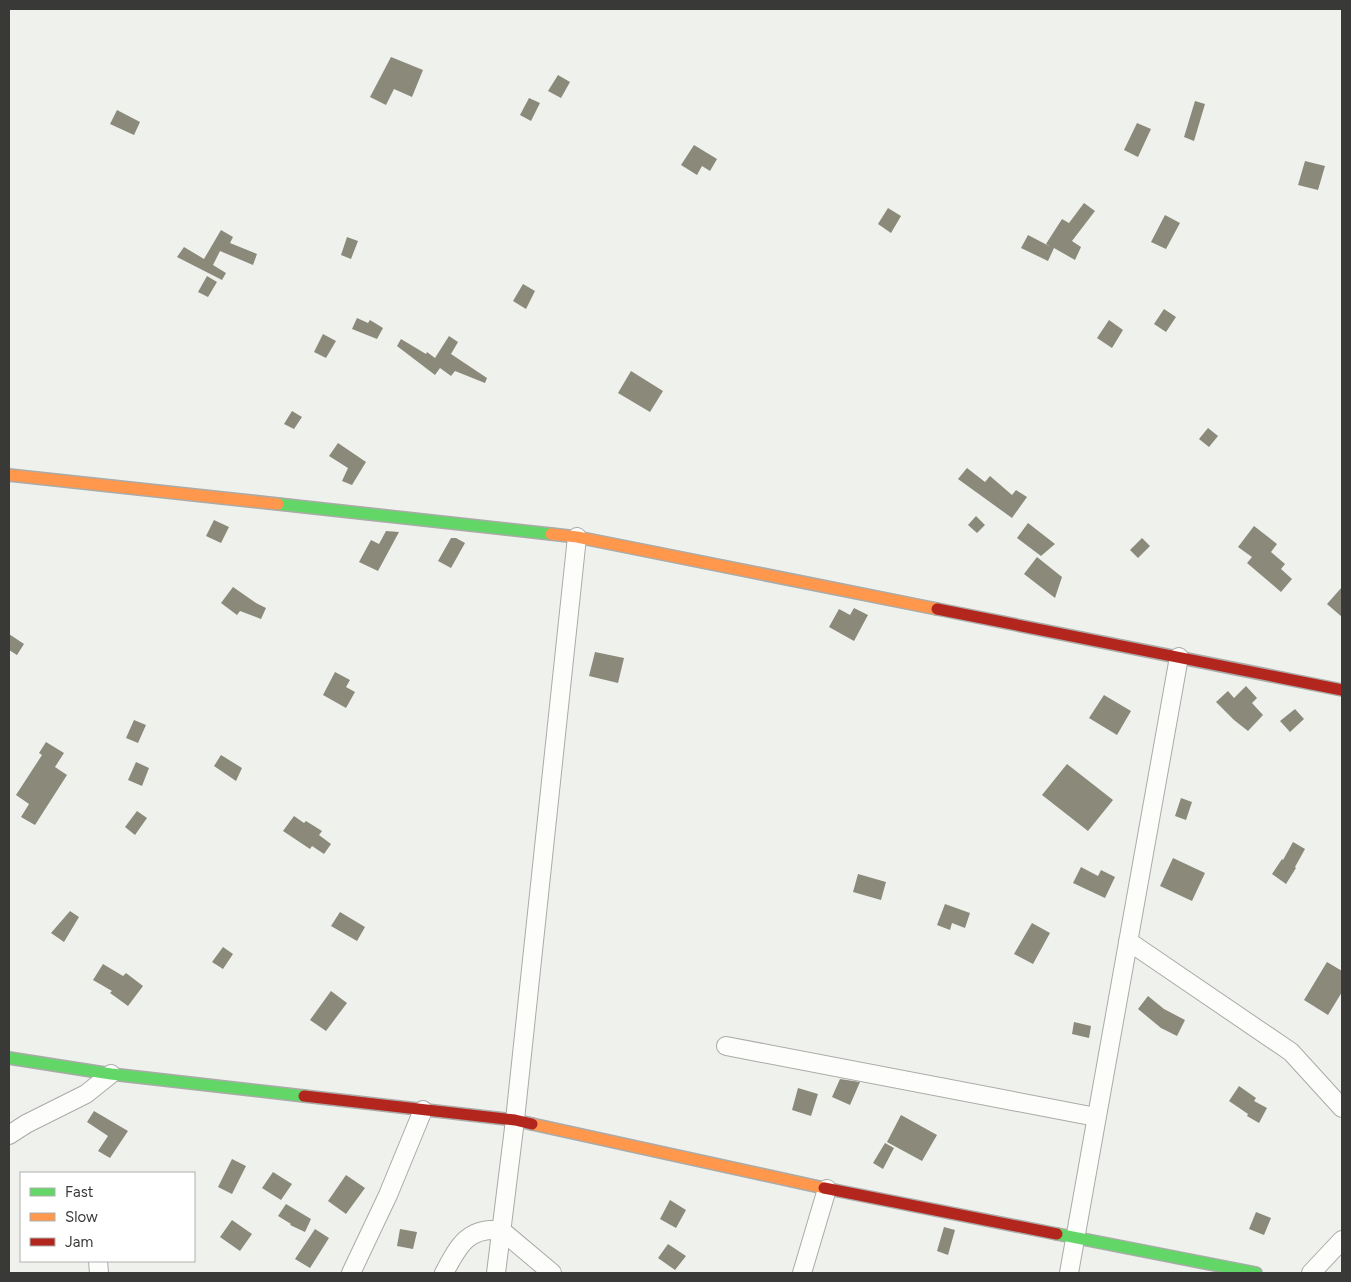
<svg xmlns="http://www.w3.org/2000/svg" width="1351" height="1282" viewBox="0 0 1351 1282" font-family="Figtree,sans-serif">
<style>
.building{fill:#8b897a}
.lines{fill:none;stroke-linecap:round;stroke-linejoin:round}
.street-casing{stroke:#aaaba8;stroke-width:20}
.fast-casing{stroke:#aaaba8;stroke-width:14}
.slow-casing{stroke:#aaaba8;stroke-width:14}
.jam-casing{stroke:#aaaba8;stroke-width:14}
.street{stroke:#fdfdfc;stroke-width:18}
.fast{stroke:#63d668;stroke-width:11}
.slow{stroke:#ff974d;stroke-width:11}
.jam{stroke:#b3261e;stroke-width:11}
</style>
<rect width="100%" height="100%" fill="#eff1ed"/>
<path class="building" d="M391 57 423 70 412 97 394 89 386 105 370 97Z
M558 75 570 82 561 98 548 91Z
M529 98 540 103 531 121 520 115Z
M1195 101 1205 104 1194 141 1184 137Z
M117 110 140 122 134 135 110 124Z
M1137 123 1151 129 1138 157 1124 150Z
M694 145 717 159 710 171 702 166 697 175 681 165Z
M1305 161 1325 166 1318 190 1298 185Z
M1084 203 1095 211 1072 241 1081 247 1075 260 1054 248 1048 261 1021 248 1028 235 1051 247 1046 244 1062 219 1069 223Z
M888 208 901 216 891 233 878 224Z
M1165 215 1180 223 1166 249 1151 242Z
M221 230 233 237 230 243 257 254 253 265 220 251 213 265 226 273 222 280 177 257 184 247 204 259Z
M347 237 358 241 351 259 341 255Z
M207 276 217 282 208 297 198 292Z
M523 284 535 291 526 309 513 301Z
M1164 309 1176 317 1166 332 1154 324Z
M357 318 368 323 370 320 383 328 377 339 352 329Z
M1109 320 1123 330 1112 348 1097 338Z
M323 334 336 341 326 358 314 352Z
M449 336 458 342 451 354 487 378 485 383 455 371 451 376 440 368 435 375 397 346 401 339 426 354 427 352 435 358Z
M631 371 663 391 650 412 618 393Z
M292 411 302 417 294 429 284 424Z
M1208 428 1218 436 1209 447 1199 439Z
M338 443 366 462 352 485 342 481 348 468 329 456Z
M967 468 985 482 990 476 1012 495 1016 490 1027 497 1012 518 958 479Z
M976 516 985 525 977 533 968 525Z
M214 520 229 527 221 543 206 536Z
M1028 523 1055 544 1041 556 1017 538Z
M1254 526 1277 544 1271 552 1285 564 1281 569 1292 579 1281 592 1247 563 1252 557 1238 547Z
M386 531 399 532 378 571 359 562 371 540 379 544Z
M451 538H456L465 543 451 568 438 561Z
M1142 538 1150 546 1138 558 1130 550Z
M1037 557 1062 577 1055 598 1024 574Z
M233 587 256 603 266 608 261 619 240 611 237 615 221 603Z
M1342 587V617L1327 604Z
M854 608 868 615 854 641 829 627 839 609 850 615Z
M9 634 24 644 17 655 9 650Z
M595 652 624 658 618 683 589 676Z
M335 672 350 680 346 687 355 692 346 708 323 695Z
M1246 686 1257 698 1252 703 1263 715 1248 731 1234 720 1216 702 1228 691 1234 698Z
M1104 695 1131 711 1117 735 1089 718Z
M1295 709 1304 719 1290 732 1280 721Z
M134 720 146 725 138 743 126 738Z
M46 742 64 753 55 767 67 775 35 825 21 817 29 804 16 795 42 755 39 753Z
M221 755 242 768 236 781 214 766Z
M136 762 149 768 142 786 128 780Z
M1067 764 1113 800 1088 831 1042 795Z
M1181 798 1192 802 1186 820 1175 816Z
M137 811 147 818 135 835 125 827Z
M294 816 304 823 306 821 322 831 319 835 331 844 324 854 312 846 310 849 283 831Z
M1293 842 1305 849 1295 867 1296 868 1286 884 1272 874 1282 859 1283 860Z
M1173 858 1205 873 1192 901 1160 886Z
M1081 867 1098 876 1101 870 1115 877 1105 898 1073 883Z
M858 874 886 882 881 900 853 892Z
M945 904 970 913 965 928 952 923 950 930 937 925Z
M70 911 79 917 64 942 51 933Z
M340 912 365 927 357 941 331 926Z
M1032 923 1050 933 1033 964 1014 954Z
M223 947 233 954 223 969 212 962Z
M1327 962 1342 971V992L1328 1015 1304 1000Z
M103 964 123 976 126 973 143 986 128 1006 110 993 112 991 93 980Z
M331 991 347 1003 326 1031 310 1020Z
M1148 996 1164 1009 1185 1020 1177 1036 1161 1028 1138 1009Z
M1074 1022 1091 1026 1089 1038 1072 1034Z
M840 1079 860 1082 850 1105 832 1097Z
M1239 1086 1256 1098 1254 1101 1267 1108 1259 1123 1247 1116 1248 1114 1229 1101Z
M798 1088 818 1094 811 1116 792 1110Z
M94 1111 128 1131 110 1158 98 1151 108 1136 87 1122Z
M901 1115 937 1135 922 1161 887 1142Z
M885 1143 894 1148 883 1169 873 1163Z
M232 1159 246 1166 232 1194 218 1187Z
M273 1172 292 1184 281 1200 262 1188Z
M346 1175 365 1188 346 1214 328 1201Z
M670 1200 686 1210 676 1228 660 1219Z
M286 1204 311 1219 305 1232 290 1225 291 1224 278 1216Z
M1256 1212 1271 1218 1264 1235 1249 1229Z
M232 1220 252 1234 240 1251 220 1237Z
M944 1227 955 1230 948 1255 937 1251Z
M315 1229 329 1238 310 1268 295 1259Z
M400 1229 417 1232 413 1249 397 1246Z
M668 1244 686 1256 675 1270 658 1258Z"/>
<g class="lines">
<defs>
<path id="street" d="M1128 941 1291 1052 1342 1108
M726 1046 1096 1117
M9 1135 26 1124 86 1094 111 1074
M98 1261 99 1273
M351 1273 388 1195 423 1110
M444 1273C458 1247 467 1227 501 1230L552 1273
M496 1273 515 1120 577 537
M802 1273 827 1189
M1069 1273 1179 657
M1311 1273 1342 1240"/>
<path id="fast" d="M278 504 551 534
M9 1058 111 1074 304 1096
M1057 1234 1256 1273"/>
<path id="slow" d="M9 475 278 504
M551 534 577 537 937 609
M532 1124 824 1188"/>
<path id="jam" d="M937 609 1342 690
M304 1096 515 1120 532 1124
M824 1188 1057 1234"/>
</defs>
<use href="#street" class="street-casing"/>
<use href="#fast" class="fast-casing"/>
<use href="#slow" class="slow-casing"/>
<use href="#jam" class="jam-casing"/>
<use href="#street" class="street"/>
<use href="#fast" class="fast"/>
<use href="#slow" class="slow"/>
<use href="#jam" class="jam"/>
</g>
<rect width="1351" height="1282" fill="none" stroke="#393a37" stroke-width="20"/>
<rect x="20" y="1172" width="175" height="90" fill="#ffffff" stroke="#b0b0af"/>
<rect x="30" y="1188" width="25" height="8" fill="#63d668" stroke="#b0b0af"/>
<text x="65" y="1197" font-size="15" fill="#393a37">Fast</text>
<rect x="30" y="1213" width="25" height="8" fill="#ff974d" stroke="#b0b0af"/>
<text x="65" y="1222" font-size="15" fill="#393a37">Slow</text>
<rect x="30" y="1238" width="25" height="8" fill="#b3261e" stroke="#b0b0af"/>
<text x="65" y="1247" font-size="15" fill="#393a37">Jam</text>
</svg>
